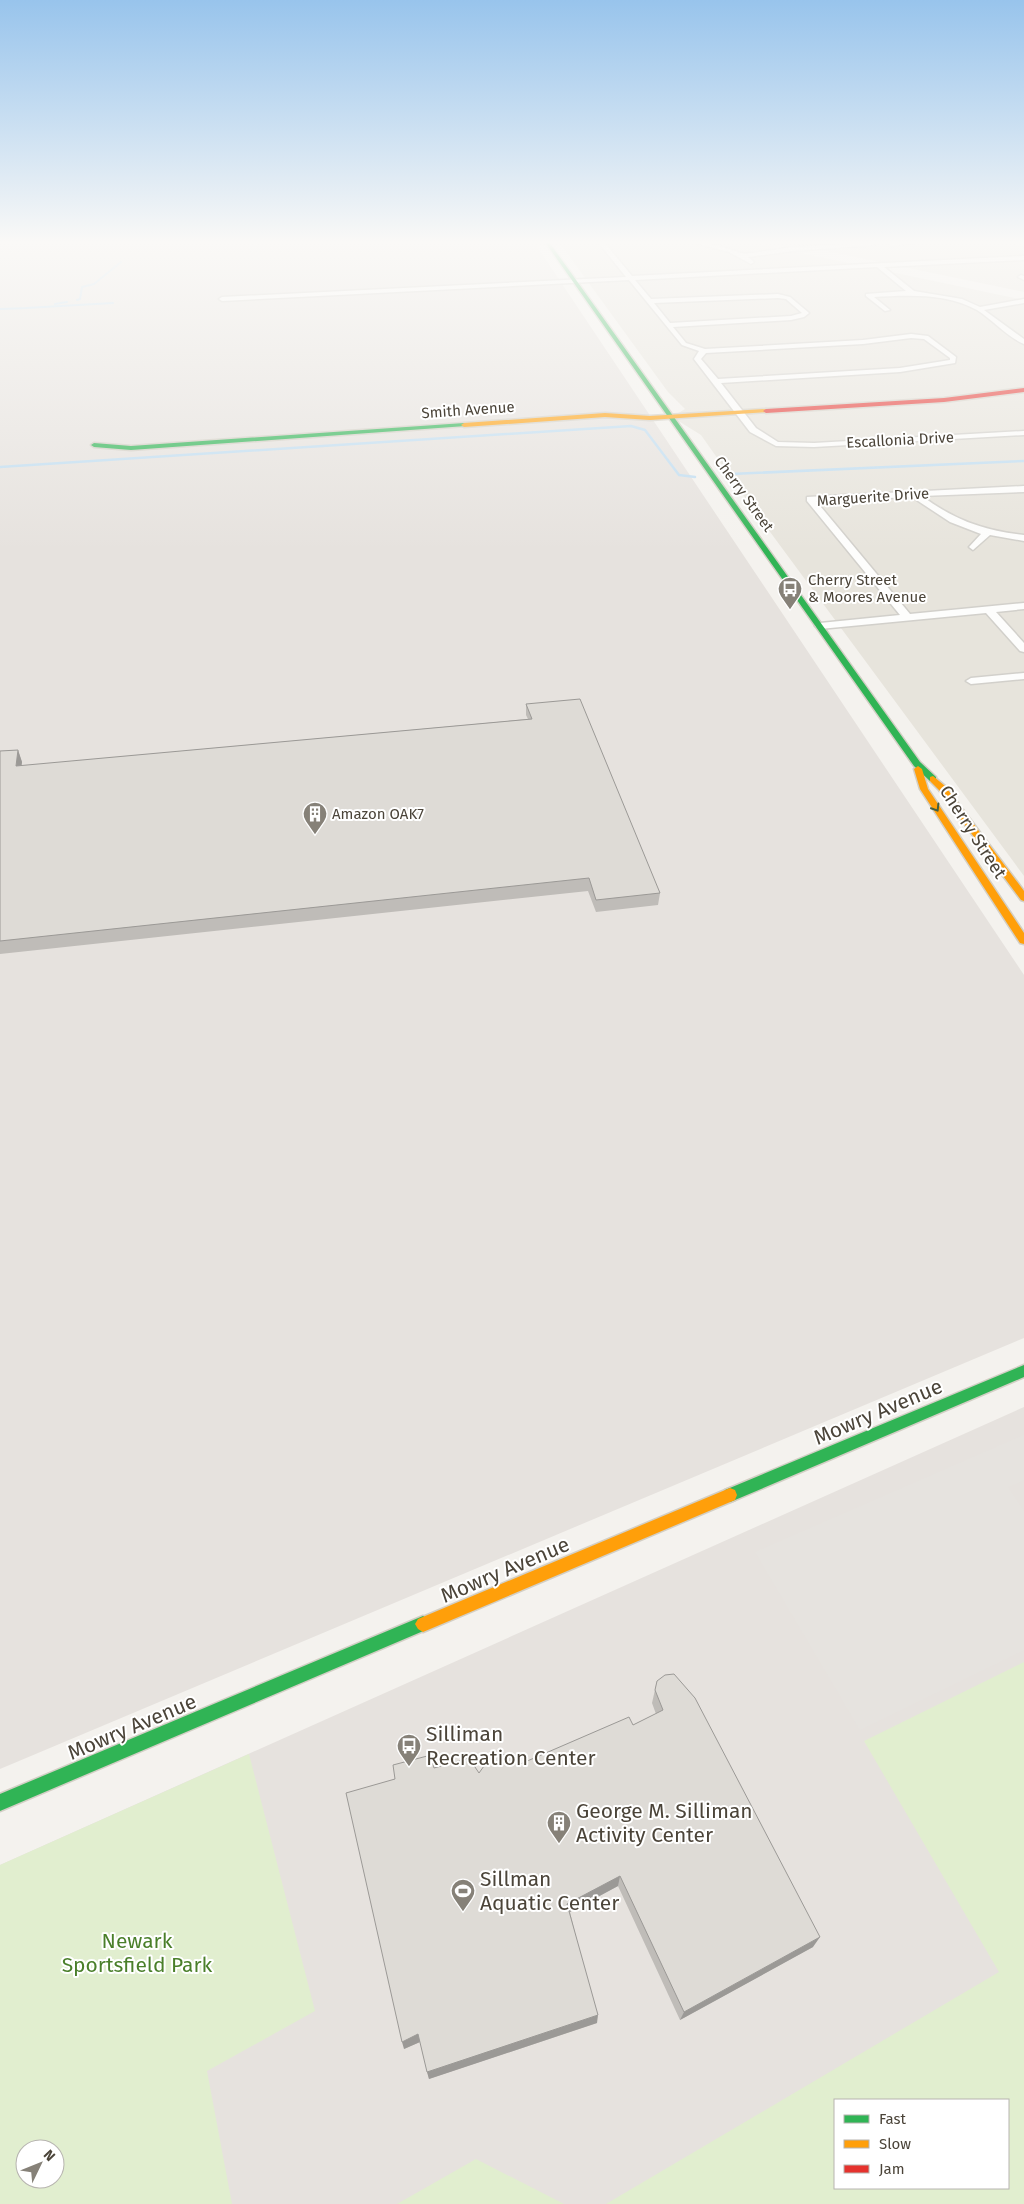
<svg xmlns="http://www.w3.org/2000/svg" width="1024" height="2204" viewBox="0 0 1024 2204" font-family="'Fira Sans',sans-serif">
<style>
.residential{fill:#e7e4dc}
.industrial{fill:#e6e2de;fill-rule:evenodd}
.green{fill:#e1eecf;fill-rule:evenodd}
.parking{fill:#e6e3df}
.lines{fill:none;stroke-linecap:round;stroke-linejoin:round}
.stream-far1{stroke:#c0ddf1;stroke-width:2}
.stream{stroke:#c0ddf1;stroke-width:2.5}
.street-casing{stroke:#d2d0cb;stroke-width:3}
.fast-casing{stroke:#d3cfc5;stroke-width:3}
.slow-casing{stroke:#d3cfc5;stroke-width:3}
.jam-casing{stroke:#d3cfc5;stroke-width:3}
.street{fill:#fdfdfc;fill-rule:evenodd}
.fast{fill:#30b455;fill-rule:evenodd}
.slow{fill:#ff9f0a;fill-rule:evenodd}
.jam{fill:#e5322d;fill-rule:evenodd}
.wall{fill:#bfbcb8}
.shaded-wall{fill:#9b9996}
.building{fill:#dedbd6;stroke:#9b9996}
.oneway{stroke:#446040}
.labels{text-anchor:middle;stroke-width:4;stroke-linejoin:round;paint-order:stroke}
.far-street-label{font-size:15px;fill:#4b4439;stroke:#fff}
.far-poi-label{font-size:15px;fill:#4b4439;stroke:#fff;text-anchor:start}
.street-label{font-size:18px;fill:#4b4439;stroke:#fff}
.near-street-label{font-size:21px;fill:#4b4439;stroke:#fff}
.near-poi-label{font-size:21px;fill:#4b4439;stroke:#fff;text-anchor:start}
.near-park-label{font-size:21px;fill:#4a7f2a;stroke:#fff}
</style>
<rect width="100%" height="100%" fill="#f4f2ee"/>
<path class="residential" d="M559 242H749L1024 300V876L751 506 701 435 672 417 685 409 668 392Z
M783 242H1024V292Z"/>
<path class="industrial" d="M0 242H534L1024 975V1338L0 1769Z
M1024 1407V2204H0V1865ZM835 2100H1008V2188H835ZM25 2149H55V2179H25Z"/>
<path class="green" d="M1024 1662V2204H606L999 1972 864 1741ZM1008 2100V2188H835V2100Z
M249 1754 315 2011 207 2071 232 2204H0V1865ZM25 2149H55V2179H25Z
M476 2159 564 2204H397Z"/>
<path class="parking" d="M1024 1435V1480L1008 1487 1024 1511V1650L860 1730 755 1552Z"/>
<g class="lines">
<path class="stream-far1" d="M77 300 80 299 82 287 94 284 121 262
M55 304 67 302
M26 308 113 303
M0 309 29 308"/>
<path class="stream" d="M0 467 631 426 645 430 679 475 695 477
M731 474 1024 461"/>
<defs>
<path id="street" d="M598 242H604L632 276 1024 256V260L884 267 914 291 962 299 980 307 1024 299V303L984 310 1024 339V344C1007 337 993 320 977 310 947 293 907 295 874 297L890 310 885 311 866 296V294L906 291 877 267 635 280 651 299 778 294 790 297 809 313 804 317 791 320 673 327 686 343 705 349 863 340 911 334 928 336 956 357 955 363 900 372 721 383 756 428 778 442 814 443 1024 431V435L814 447 776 446 750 432 694 359 699 351 682 345 629 280 222 301 219 299 222 297 626 277ZM778 298 786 299 802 313 791 316 670 323 654 303ZM911 338 924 339 950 358V360L900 368 718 379 701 359 706 353 863 344Z
M691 242 716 245 744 254 793 247 872 243 875 245 793 251 748 257 754 262 751 264 729 252Z
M920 242 892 246 889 244 891 242Z
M1021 275 1024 276V280L1018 277Z
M1024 486V492L922 496C954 520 985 531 1024 535V541L990 535 973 550 969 547 981 534 950 522 912 497 816 501 910 614 1024 603V609L996 612 1024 643V652L1020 651 986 613 820 629 815 626 820 623 900 615 807 501V497Z
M1024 673V679L971 684 966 681 971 678Z"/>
<path id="fast" d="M545 242H549L920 762 936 777V781H930L914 766Z
M464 423 466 426 131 450 94 447 91 445 94 443 131 446Z
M1024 1365V1377L735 1500 730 1502 725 1500 723 1495 725 1490Z
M423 1616 428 1619 431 1624 428 1629 0 1811V1794Z"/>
<path id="slow" d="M766 409 768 412 650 420 605 417 464 427 461 425 464 423 605 413 650 416Z
M918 766 922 769 928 789 1024 933V944L1020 943 920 789 914 769Z
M933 776 945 786 1024 891V901L1021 900 939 790 930 781V777Z
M730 1488 735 1490 737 1495 735 1500 423 1632 418 1629 415 1624 418 1619Z"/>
<path id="jam" d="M1024 388V392L944 402 766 413 763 411 766 409 944 398Z"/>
</defs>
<use href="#street" class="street-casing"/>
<use href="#fast" class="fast-casing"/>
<use href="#slow" class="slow-casing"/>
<use href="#jam" class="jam-casing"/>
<use href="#street" class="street"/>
<use href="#fast" class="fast"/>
<use href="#slow" class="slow"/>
<use href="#jam" class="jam"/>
</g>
<path class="wall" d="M526 704 660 893 658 905 596 912 588 891 0 954V751L18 750 22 762 21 766 528 719 526 715Z
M657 1681 813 1947 680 2020 618 1886 570 1912 597 2023 429 2079 420 2042 404 2049 434 1768 479 1773 518 1765 633 1725 656 1714 652 1703Z"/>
<path class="shaded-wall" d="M18 750 22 762 20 778 16 766Z
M620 1876 618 1886 566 1914 567 1904Z
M820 1937 813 1947 680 2020 684 2012Z
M598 2015 597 2023 429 2079 427 2072Z
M418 2034 420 2042 404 2049 402 2042Z"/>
<path class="building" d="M580 699 660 893 596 900 589 878 0 941V751L18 750 16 766 532 719 526 704Z
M674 1674 695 1698 820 1937 684 2012 620 1876 567 1904 598 2015 427 2072 418 2034 402 2042 346 1793 395 1779 393 1765 431 1755 434 1768 469 1758 479 1773 489 1759 496 1755 502 1754 509 1756 518 1765 629 1717 633 1725 663 1710 655 1690 657 1681 665 1675Z"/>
<defs><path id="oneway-chevron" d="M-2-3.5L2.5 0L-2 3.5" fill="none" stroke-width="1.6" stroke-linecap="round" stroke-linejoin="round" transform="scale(1.25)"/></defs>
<use class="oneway" href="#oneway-chevron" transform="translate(936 808) rotate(58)"/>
<linearGradient id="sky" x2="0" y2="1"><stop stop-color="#98c4ec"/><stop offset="0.44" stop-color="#faf9f7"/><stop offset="1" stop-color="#faf9f7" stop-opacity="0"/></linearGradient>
<rect width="1024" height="551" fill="url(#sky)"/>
<defs>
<symbol id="bus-pin" viewBox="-11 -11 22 30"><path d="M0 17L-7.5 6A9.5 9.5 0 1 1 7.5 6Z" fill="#868178" stroke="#fff"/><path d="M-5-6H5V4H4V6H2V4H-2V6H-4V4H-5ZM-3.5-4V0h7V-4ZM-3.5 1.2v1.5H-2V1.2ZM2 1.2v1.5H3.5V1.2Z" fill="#fff"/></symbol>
<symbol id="building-pin" viewBox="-11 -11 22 30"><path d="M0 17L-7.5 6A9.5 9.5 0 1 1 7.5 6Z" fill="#868178" stroke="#fff"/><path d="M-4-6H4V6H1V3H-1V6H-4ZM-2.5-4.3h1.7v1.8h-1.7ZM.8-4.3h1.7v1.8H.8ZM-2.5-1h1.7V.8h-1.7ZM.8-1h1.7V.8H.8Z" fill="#fff"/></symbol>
<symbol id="stadium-pin" viewBox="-11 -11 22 30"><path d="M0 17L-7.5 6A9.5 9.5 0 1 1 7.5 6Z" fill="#868178" stroke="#fff"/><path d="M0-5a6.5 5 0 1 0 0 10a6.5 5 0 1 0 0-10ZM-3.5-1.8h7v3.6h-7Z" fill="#fff"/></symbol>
</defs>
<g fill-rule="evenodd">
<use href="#bus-pin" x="776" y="575" width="28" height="38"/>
<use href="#building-pin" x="301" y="800" width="28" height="38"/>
<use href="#bus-pin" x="395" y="1732" width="28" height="38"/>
<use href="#building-pin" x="545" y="1809" width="28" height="38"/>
<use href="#stadium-pin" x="449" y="1877" width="28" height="38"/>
</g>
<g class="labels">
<g class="far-street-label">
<text transform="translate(468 410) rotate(-4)" y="5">Smith Avenue</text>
<text transform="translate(900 440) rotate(-3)" y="5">Escallonia Drive</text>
<text transform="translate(744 494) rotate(54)" y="5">Cherry Street</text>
<text transform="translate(873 497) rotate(-4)" y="5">Marguerite Drive</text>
</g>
<g class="far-poi-label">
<text x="808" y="585">Cherry Street<tspan x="808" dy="17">&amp; Moores Avenue</tspan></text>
<text x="332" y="819">Amazon OAK7</text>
</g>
<g class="street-label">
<text transform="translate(973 832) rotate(57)" y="6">Cherry Street</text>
</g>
<g class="near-street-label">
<text transform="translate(878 1412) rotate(-23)" y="7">Mowry Avenue</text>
<text transform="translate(505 1570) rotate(-23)" y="7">Mowry Avenue</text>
<text transform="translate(132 1727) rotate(-23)" y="7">Mowry Avenue</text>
</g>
<g class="near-poi-label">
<text x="426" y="1741">Silliman<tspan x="426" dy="24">Recreation Center</tspan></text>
<text x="576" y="1818">George M. Silliman<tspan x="576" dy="24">Activity Center</tspan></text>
<text x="480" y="1886">Sillman<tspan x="480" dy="24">Aquatic Center</tspan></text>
</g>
<g class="near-park-label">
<text x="137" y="1948">Newark<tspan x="137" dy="24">Sportsfield Park</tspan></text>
</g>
</g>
<rect x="834" y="2099" width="175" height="90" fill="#ffffff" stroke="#b7b4b0"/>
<rect x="844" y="2115" width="25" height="8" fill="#30b455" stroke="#b7b4b0"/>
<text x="879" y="2124" font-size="15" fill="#4b4439">Fast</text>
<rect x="844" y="2140" width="25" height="8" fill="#ff9f0a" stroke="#b7b4b0"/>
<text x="879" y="2149" font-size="15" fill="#4b4439">Slow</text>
<rect x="844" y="2165" width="25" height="8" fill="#e5322d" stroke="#b7b4b0"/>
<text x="879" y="2174" font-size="15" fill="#4b4439">Jam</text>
<g transform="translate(40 2164) rotate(47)"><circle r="24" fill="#ffffff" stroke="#b7b4b0"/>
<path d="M0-4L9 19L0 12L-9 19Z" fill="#868178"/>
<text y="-8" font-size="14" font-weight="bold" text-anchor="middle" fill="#4b4439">N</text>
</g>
</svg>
